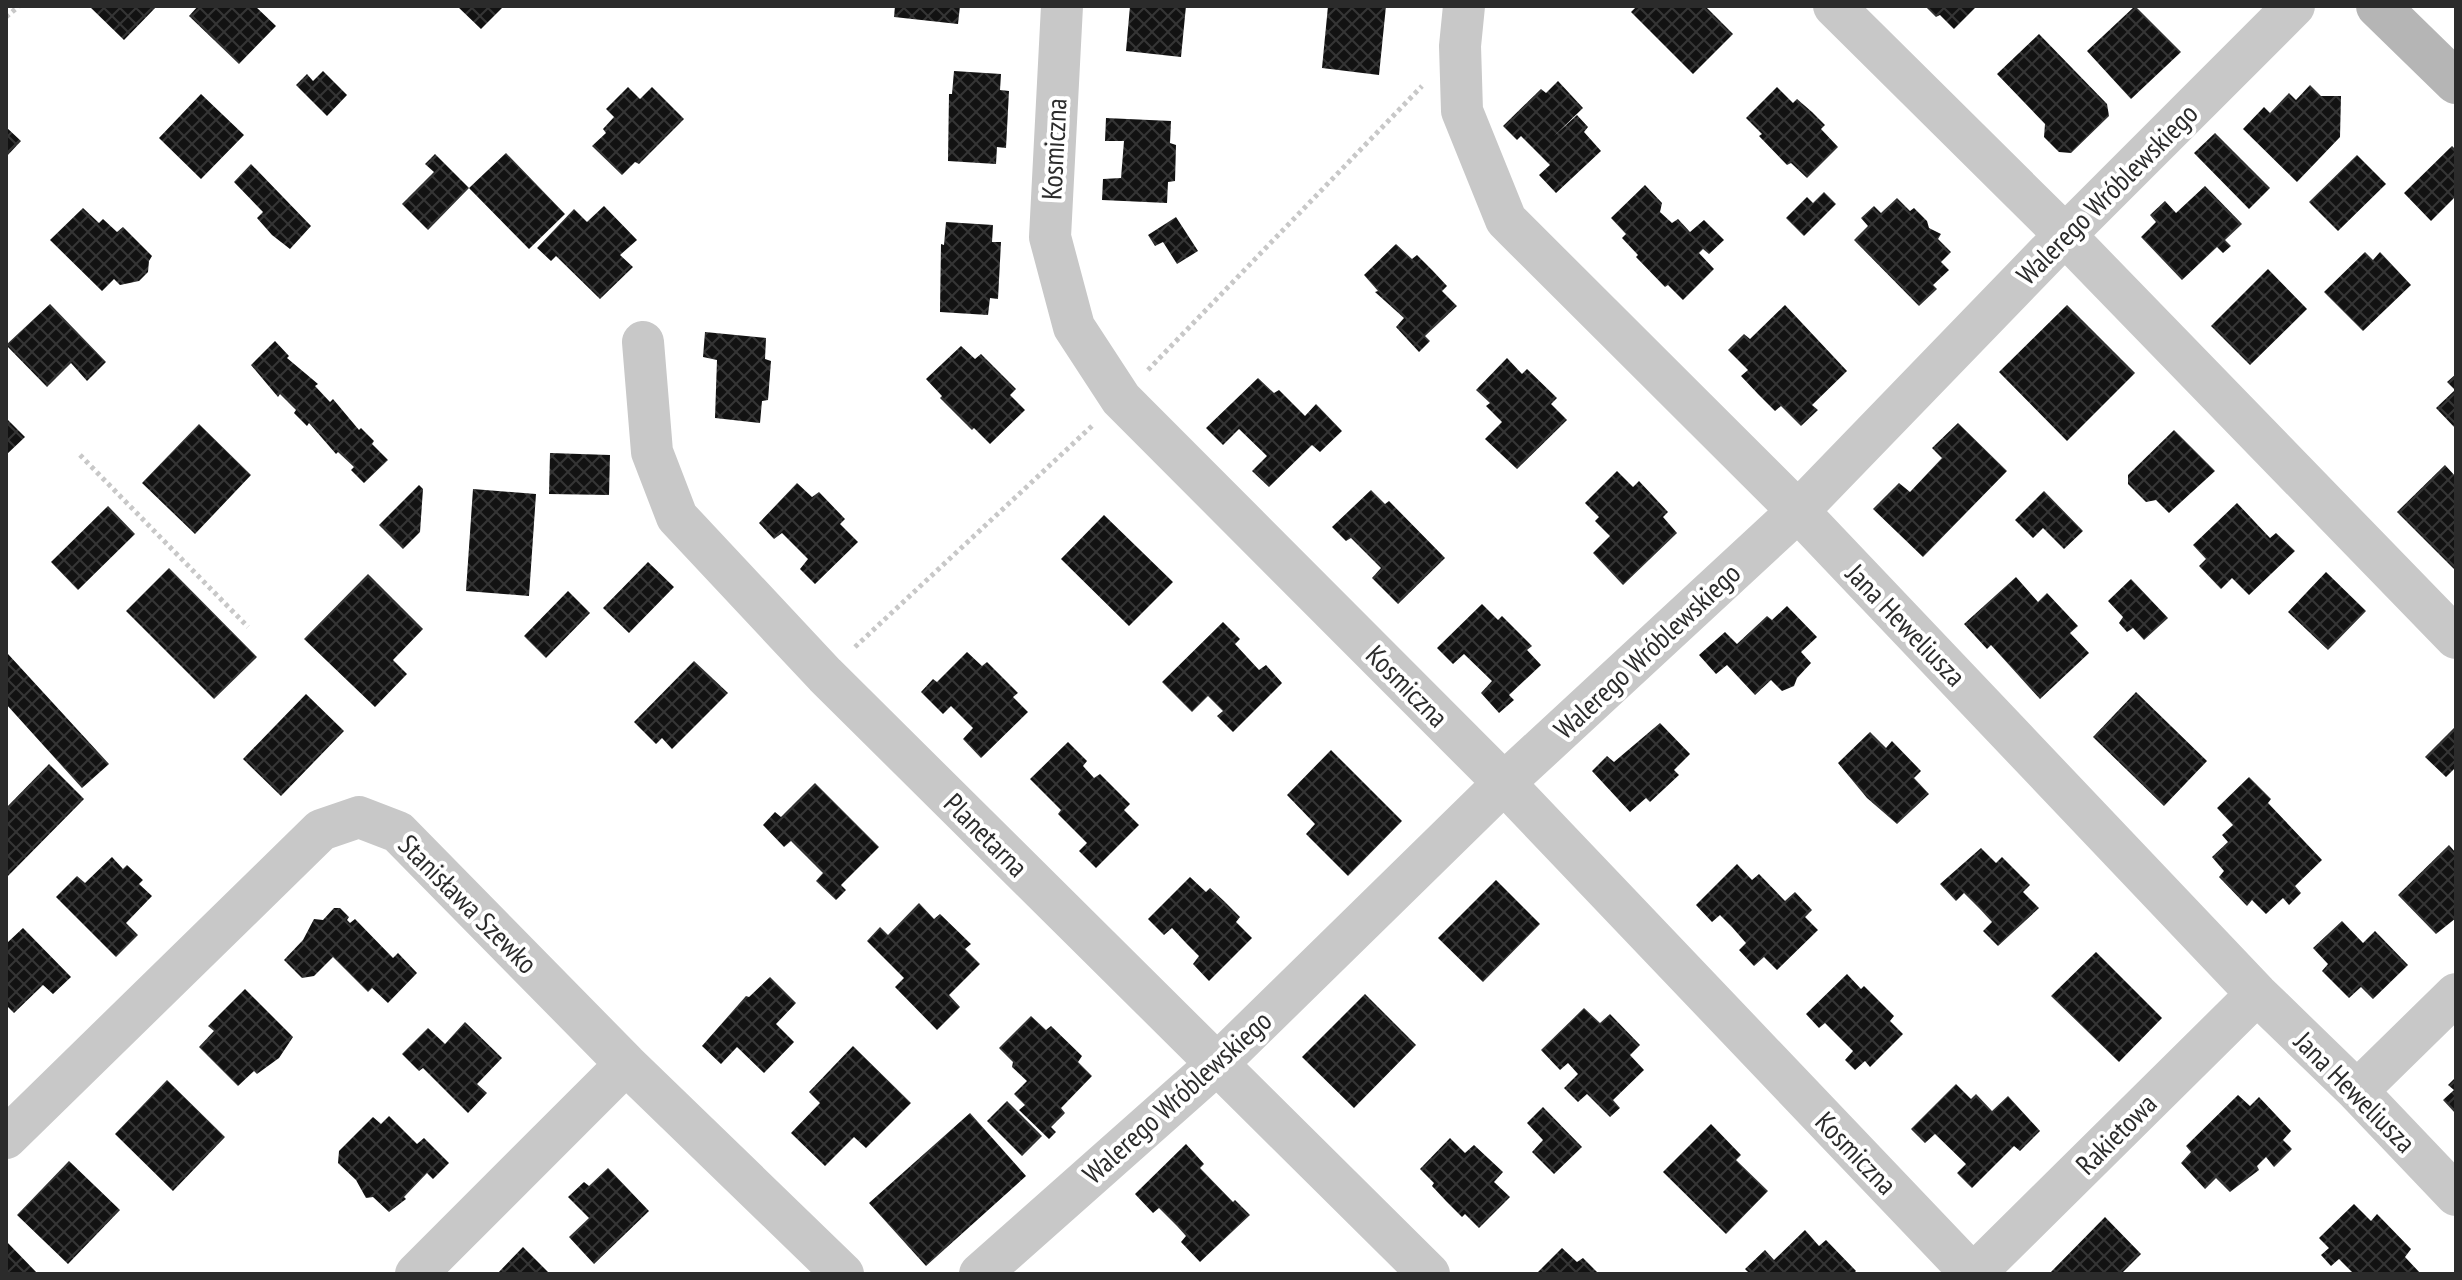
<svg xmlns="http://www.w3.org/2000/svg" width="2462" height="1280" viewBox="0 0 2462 1280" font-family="'PT Sans Narrow',sans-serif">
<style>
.building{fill:url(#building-cross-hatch)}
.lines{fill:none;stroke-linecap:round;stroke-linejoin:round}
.path{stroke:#c8c8c8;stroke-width:5;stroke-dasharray:4 4;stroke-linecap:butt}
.street{stroke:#c8c8c8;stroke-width:42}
.secondary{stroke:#b5b5b5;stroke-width:44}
.labels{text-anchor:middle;stroke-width:8;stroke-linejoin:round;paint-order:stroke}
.street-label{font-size:28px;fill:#2b2b2b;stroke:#fff}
</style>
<defs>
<pattern id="building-cross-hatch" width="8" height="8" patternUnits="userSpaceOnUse" patternTransform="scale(2)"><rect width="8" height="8" fill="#121212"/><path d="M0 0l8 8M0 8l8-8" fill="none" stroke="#353535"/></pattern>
</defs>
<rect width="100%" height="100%" fill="#fff"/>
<path class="building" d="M89 6H157L124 40Z
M198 6H255L276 26 239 64 189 16Z
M457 6H504L481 29Z
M895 6H960L958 24 894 17Z
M1130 6H1186L1181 57 1126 51Z
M1328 6H1386L1379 75 1322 68Z
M1637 6H1705L1733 34 1693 74 1631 12Z
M1925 6H1977L1954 29 1940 15 1936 17Z
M2135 6 2181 52 2131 99 2087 51Z
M2039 34 2107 104 2109 116 2071 153 2059 152 2044 137 2045 124 1997 74Z
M323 71 347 95 327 116 296 85 307 74 313 81Z
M954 71 1001 74 1000 90 1009 91 1006 148 997 147 996 164 948 161 949 94H952Z
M1558 81 1583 108 1553 137 1577 115 1588 127 1584 132 1601 151 1556 193 1539 175 1550 165 1521 136 1517 140 1503 126 1541 89 1546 93Z
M2310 85 2321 96H2341L2340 137 2297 182 2243 129 2264 107 2270 113 2289 93 2296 100Z
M628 87 640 99 652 87 684 119 639 164 635 162 622 175 592 146 606 133 603 129 614 117 606 109Z
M1777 87 1793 103 1797 99 1812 112 1825 125 1821 129 1838 147 1807 178 1791 163 1787 165 1759 136 1762 134 1746 118Z
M201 94 244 135 201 179 159 138Z
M1106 118 1171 121 1170 143 1176 145 1175 181 1168 182 1167 203 1102 200 1103 179 1121 178 1124 141H1105Z
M6 127 21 141 6 157Z
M2215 133 2270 188 2249 209 2194 153Z
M2452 146 2456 150V196L2431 221 2404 193Z
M506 153 565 214 529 249 469 188 428 230 402 204 434 172 425 164 435 154 469 188Z
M2357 155 2386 184 2338 231 2309 202Z
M251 164 311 226 290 249 272 235 257 218 263 212 234 182Z
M1645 185 1662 203 1660 212 1672 223 1678 219 1690 232 1704 220 1724 240 1709 254 1703 249 1699 253 1714 269 1683 300 1668 285 1665 287 1636 257 1638 255 1622 238 1626 234 1611 218Z
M2205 186 2242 224 2225 240 2231 246 2223 253 2217 247 2182 280 2141 237 2156 222 2150 215 2165 201 2176 213Z
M1824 192 1836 204 1804 236 1786 218 1807 197 1813 203Z
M1897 198 1910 211 1914 208 1927 221 1929 228 1941 234 1938 239 1951 252 1941 262 1949 270 1933 285 1937 289 1919 306 1854 240 1868 226 1861 218 1874 206 1881 213Z
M604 206 637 240 620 255 633 267 600 299 556 256 551 261 537 248 574 209 587 222Z
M83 208 99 223 103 219 117 232 123 227 152 256 149 261 148 272 139 281 120 285 114 279 102 291 50 240Z
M1176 217 1198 251 1177 264 1163 242 1155 246 1148 235Z
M946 222 993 225 992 242H1001L998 299 990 298 988 315 940 312 941 244 944 245Z
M1396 244 1412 259 1417 255 1432 270 1447 286 1442 291 1457 306 1425 336 1430 341 1419 352 1396 327 1404 318 1375 292 1378 291 1364 275Z
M2365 252 2373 260 2380 252 2411 285 2363 331 2324 292Z
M2268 269 2307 309 2250 365 2211 326Z
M50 304 106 362 87 381 71 363 47 387 6 345Z
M1785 305 1847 371 1812 405 1818 410 1801 426 1781 406 1775 411 1758 394 1741 376 1748 370 1728 350 1744 334 1750 339Z
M2067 305 2135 373 2067 441 1999 372Z
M705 332 766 338 765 359 771 361 768 400 762 401 760 423 715 418 717 360 703 357Z
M275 341 289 356 287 358 318 384 315 386 330 402 333 399 359 430 361 428 374 441 372 444 388 460 364 483 351 470 354 467 338 452 336 454 309 423 307 426 294 413 296 410 280 394 278 397 251 365Z
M961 346 975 359 981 354 1016 389 1010 395 1025 410 990 444 974 428 972 430 940 398 942 396 926 379Z
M1507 358 1522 374 1527 369 1557 398 1551 404 1567 420 1517 469 1485 439 1502 422 1486 406 1490 403 1476 390Z
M2456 374V429L2436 408 2455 390 2447 382Z
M1258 378 1274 393 1279 390 1305 416 1316 404 1342 431 1320 452 1312 445 1269 487 1252 471 1267 456 1239 429 1223 445 1206 428Z
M6 418 25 437 6 455Z
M1958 423 2007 471 1923 557 1873 509 1899 483 1910 492 1942 458 1932 448Z
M199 424 251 475 195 534 142 483Z
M2174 430 2215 471 2169 513 2156 500 2146 502 2128 484V475Z
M550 453 610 455 609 495 549 494Z
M2445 465 2456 477V571L2397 512Z
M1617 471 1633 487 1639 481 1668 512 1663 517 1677 533 1623 585 1593 553 1610 536 1595 521 1599 517 1585 503Z
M797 483 812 497 819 492 845 519 840 524 858 542 815 584 800 569 808 559 782 533 774 539 759 523Z
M419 485 423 489 420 532 403 549 379 525Z
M473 489 536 494 529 596 466 591Z
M1371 490 1385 504 1389 501 1445 558 1398 604 1372 578 1381 568 1351 538 1346 541 1332 527Z
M2044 491 2083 531 2064 549 2043 528 2033 538 2015 520Z
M2237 503 2270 538 2276 533 2295 551 2249 595 2232 578 2221 589 2199 566 2206 559 2193 545Z
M108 506 135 534 78 590 51 562Z
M1104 515 1173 582 1129 626 1061 559Z
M648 562 674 587 629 633 603 608Z
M169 568 257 657 214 699 126 611Z
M2326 572 2366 611 2328 650 2288 612Z
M368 574 423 629 393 660 407 674 375 707 304 639Z
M2016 577 2038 602 2047 593 2078 626 2070 633 2089 653 2040 699 1991 645 1987 649 1964 624Z
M2131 579 2168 618 2144 640 2133 628 2127 632 2119 623 2123 617 2108 601Z
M568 591 590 613 546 658 524 636Z
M1482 604 1498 620 1502 616 1532 646 1527 650 1541 665 1509 695 1514 700 1499 713 1481 693 1492 681 1464 654 1453 664 1437 648Z
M1787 606 1817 637 1801 652 1811 663 1797 678 1794 686 1782 691 1771 680 1755 695 1727 665 1716 674 1699 655 1725 632 1737 644 1767 616 1772 620Z
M1223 622 1240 639 1235 644 1259 670 1266 665 1282 683 1233 732 1217 716 1223 711 1208 696 1192 712 1162 682Z
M967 652 982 666 987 662 1018 693 1013 697 1028 712 981 758 963 739 973 728 951 706 943 714 921 692 933 679 937 682Z
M8 654 109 764 82 788 6 704Z
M694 661 728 693 672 749 662 738 656 744 634 722Z
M2136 692 2207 761 2164 806 2093 737Z
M306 694 344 731 281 796 243 759Z
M1660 723 1690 754 1674 770 1679 775 1650 802 1646 798 1630 812 1592 771 1607 756 1614 762Z
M2456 726V767L2446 777 2425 757Z
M1870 732 1886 748 1892 741 1921 771 1914 778 1929 794 1897 824 1867 798 1838 763Z
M1068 742 1087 761 1083 766 1094 778 1100 774 1130 804 1124 810 1139 825 1096 868 1079 851 1087 843 1058 814 1061 810 1030 779Z
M1331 750 1402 821 1348 876 1306 834 1315 824 1287 795Z
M49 764 84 799 6 878V808Z
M2249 777 2271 799 2268 803 2322 860 2295 886 2301 893 2289 905 2283 898 2266 914 2252 900 2247 906 2219 877 2224 871 2212 857 2228 842 2222 835 2233 825 2217 808Z
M815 783 879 847 841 885 846 890 836 900 816 881 823 873 791 841 784 847 763 825 775 812 781 817Z
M2449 845 2456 853V918L2436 934 2398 895Z
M1981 848 1996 863 2002 857 2030 885 2023 892 2039 908 1998 946 1983 931 1992 922 1979 908 1964 893 1956 901 1940 884Z
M112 857 123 869 127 865 143 880 139 884 152 896 126 923 138 935 116 957 56 897 77 876 85 883Z
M1737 864 1752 880 1759 874 1785 901 1795 892 1812 910 1805 917 1818 930 1777 970 1764 957 1754 966 1739 950 1746 943 1732 927 1720 915 1712 922 1696 905Z
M1190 877 1206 892 1210 888 1225 902 1240 917 1236 922 1252 938 1209 981 1193 964 1199 956 1186 943 1172 928 1164 935 1148 919Z
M1496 880 1540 924 1483 982 1438 938Z
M919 903 934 919 940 914 971 944 965 949 980 964 949 995 960 1007 937 1030 895 987 904 978 867 941 880 927 888 935Z
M334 908H340L349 917 347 920 350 923 355 919 393 958 398 953 417 973 388 1003 372 988 368 992 333 957 314 976 302 978 284 960 303 940 314 919 323 920Z
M2342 921 2363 943 2375 931 2408 965 2373 999 2361 987 2349 998 2322 971 2328 964 2313 948Z
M23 928 71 977 53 994 43 985 14 1013 6 1005V940L8 942Z
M2096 952 2162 1018 2119 1062 2051 996Z
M1847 974 1861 989 1864 986 1894 1016 1890 1021 1903 1034 1870 1067 1865 1061 1855 1070 1845 1060 1853 1051 1825 1023 1819 1028 1806 1014Z
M770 977 796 1003 776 1024 794 1042 764 1073 737 1047 721 1064 702 1046 746 996 749 997Z
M245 989 293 1037 279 1058 257 1074 254 1071 238 1086 199 1047 214 1031 208 1026Z
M1365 994 1416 1045 1354 1108 1302 1057Z
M1584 1008 1600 1023 1610 1014 1640 1045 1630 1055 1644 1070 1613 1100 1620 1108 1610 1117 1587 1094 1578 1102 1564 1088 1578 1074 1568 1063 1560 1070 1541 1050Z
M1031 1016 1046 1030 1051 1026 1082 1056 1078 1062 1092 1076 1061 1108 1065 1113 1051 1127 1056 1132 1049 1139 1019 1110 1025 1105 1014 1094 1027 1081 1012 1067 1013 1062 999 1048Z
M465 1022 502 1058 477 1084 487 1093 468 1113 423 1068 419 1071 402 1054 428 1028 445 1044Z
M853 1046 911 1103 866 1148 854 1137 825 1166 791 1133 820 1103 809 1092Z
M2456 1077V1114L2443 1100 2454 1090 2448 1085Z
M167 1080 225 1137 173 1191 115 1134Z
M1956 1084 1971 1099 1976 1094 1992 1111 2008 1096 2040 1131 2020 1151 2014 1146 1972 1188 1957 1173 1966 1164 1935 1134 1925 1143 1911 1129Z
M2238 1095 2250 1106 2259 1097 2291 1131 2283 1140 2292 1149 2274 1167 2266 1157 2257 1166 2259 1170 2230 1192 2216 1178 2205 1189 2181 1163 2191 1152 2186 1146Z
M1007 1101 1042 1136 1022 1156 987 1121Z
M1543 1107 1582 1147 1554 1174 1532 1152 1543 1140 1527 1123Z
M970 1113 1026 1176 926 1266 869 1203Z
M389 1116 417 1144 424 1138 449 1163 433 1179 427 1173 404 1197 406 1199 389 1212 373 1197 366 1198 356 1180 338 1163 339 1151 373 1117 381 1124Z
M1711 1124 1741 1155 1736 1160 1768 1191 1726 1234 1663 1172Z
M1450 1138 1465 1153 1474 1145 1503 1172 1494 1182 1510 1197 1479 1228 1465 1214 1462 1217 1446 1201 1432 1186 1434 1183 1420 1169Z
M1186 1144 1204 1164 1200 1168 1233 1202 1235 1200 1250 1215 1200 1262 1181 1242 1186 1236 1177 1226 1159 1208 1153 1213 1135 1194Z
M69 1161 120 1210 68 1264 17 1215Z
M608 1168 649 1211 594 1264 569 1237 589 1218 568 1197 584 1182 589 1186Z
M2354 1204 2371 1221 2377 1214 2411 1249 2405 1257 2421 1274H2354L2339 1259 2331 1266 2321 1255 2329 1248 2319 1238Z
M2105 1217 2141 1254 2121 1274H2049Z
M1805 1230 1819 1246 1826 1240 1856 1271 1853 1274H1750L1745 1269 1765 1250 1774 1260Z
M6 1241 38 1274H6Z
M523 1247 550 1274H497Z
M1562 1248 1577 1262 1583 1258 1599 1274H1536Z"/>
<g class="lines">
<path class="path" d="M6 17 19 6
M1148 370 1422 86
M80 455 248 627
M855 647 1093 425"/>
<path class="street" d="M1062 6 1050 237 1074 327 1121 399 1504 783 1972 1274
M1464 6 1460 46 1462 111 1506 220 1798 511 2257 994 2357 1091 2456 1195
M1834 6 2054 224 2456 638
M643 342 652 452 677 517 825 675 1429 1274
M2357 1091 2456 994
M6 1138 321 830 359 817 398 832 626 1064 843 1274
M416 1274 626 1064
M980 1274 1218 1063 1504 783 1798 511 2065 235 2294 6
M1974 1274 2257 994"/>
<path class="secondary" d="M2378 6 2456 82"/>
</g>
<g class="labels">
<g class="street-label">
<text transform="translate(1054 149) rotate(-87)" y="10">Kosmiczna</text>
<text transform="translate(2107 194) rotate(-45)" y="10">Walerego Wróblewskiego</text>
<text transform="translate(1906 625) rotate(46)" y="10">Jana Heweliusza</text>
<text transform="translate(1647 651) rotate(-43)" y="10">Walerego Wróblewskiego</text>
<text transform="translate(1407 686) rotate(45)" y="10">Kosmiczna</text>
<text transform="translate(986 835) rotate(45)" y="10">Planetarna</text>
<text transform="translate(468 904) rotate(45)" y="10">Stanisława Szewko</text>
<text transform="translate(2355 1092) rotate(45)" y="10">Jana Heweliusza</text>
<text transform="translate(1177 1097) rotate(-42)" y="10">Walerego Wróblewskiego</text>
<text transform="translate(2116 1134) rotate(-45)" y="10">Rakietowa</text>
<text transform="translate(1856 1153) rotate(46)" y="10">Kosmiczna</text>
</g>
</g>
<rect width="2462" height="1280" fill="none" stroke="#2b2b2b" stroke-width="16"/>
</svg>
